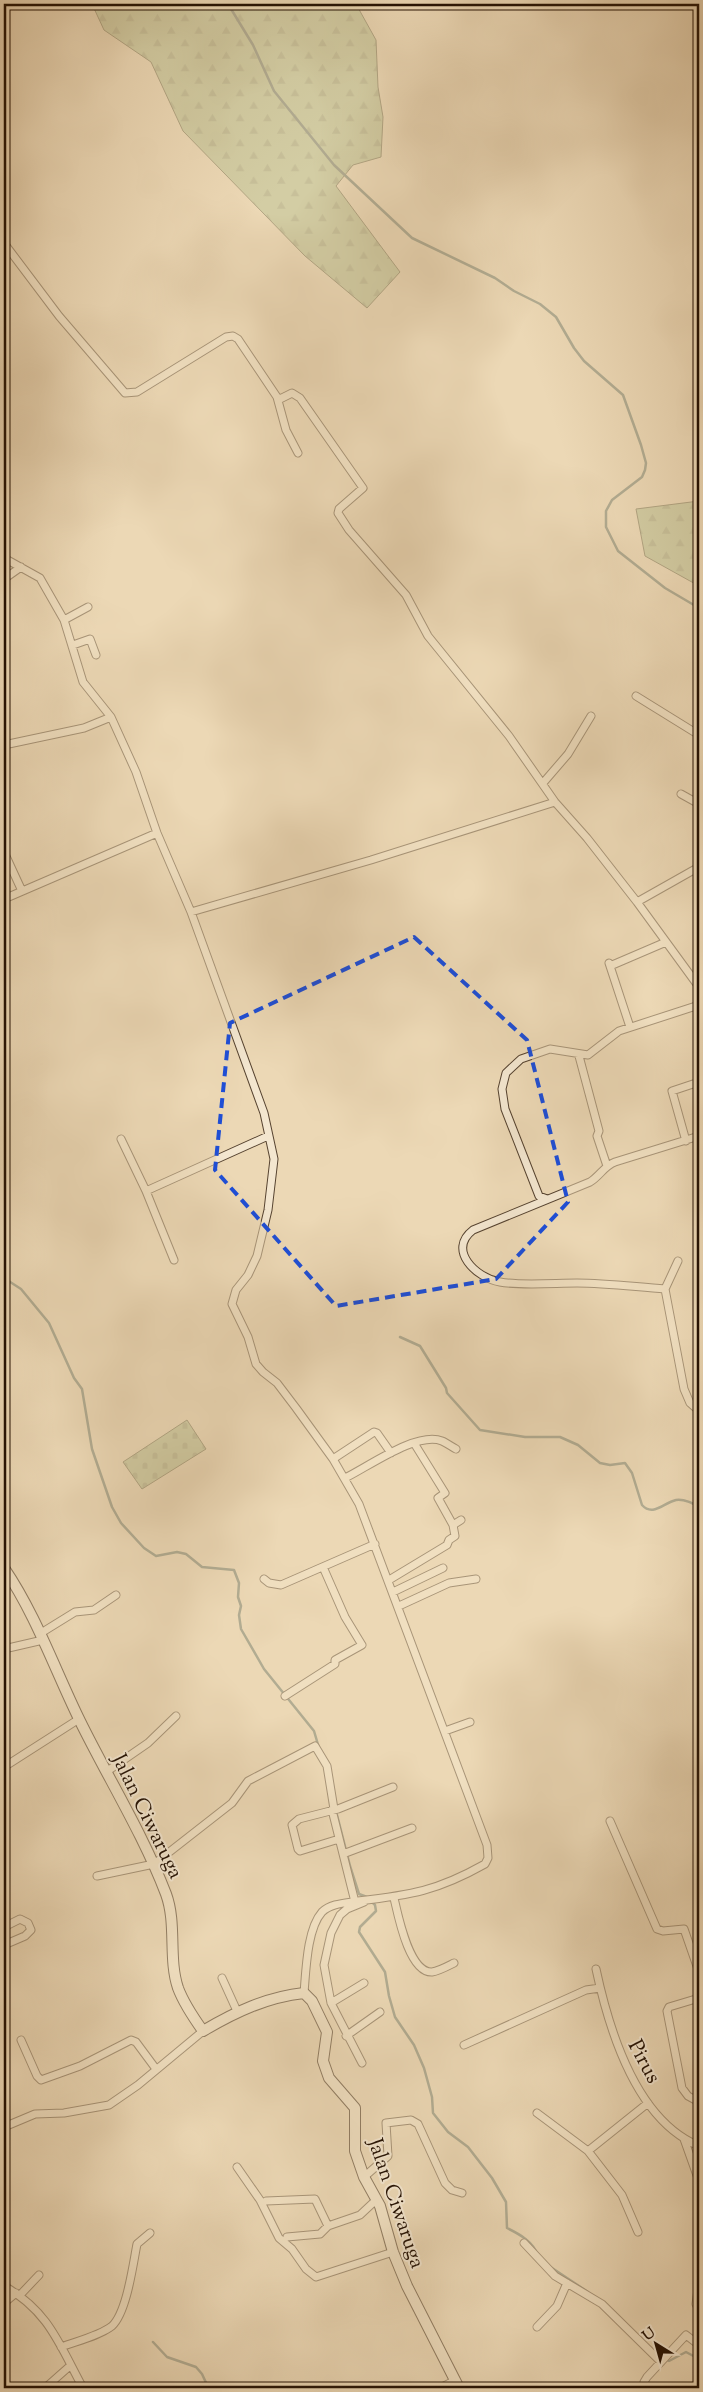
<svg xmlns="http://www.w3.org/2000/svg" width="703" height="2392" viewBox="0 0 703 2392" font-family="'Sorts Mill Goudy',serif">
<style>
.forest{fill:url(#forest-firs);stroke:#6c684a}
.cemetery{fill:url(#cemetery-stones);stroke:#6c684a}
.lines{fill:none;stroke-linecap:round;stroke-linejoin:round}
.stream{stroke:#6a7669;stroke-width:2.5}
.street-casing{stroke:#564330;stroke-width:9}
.secondary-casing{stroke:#241103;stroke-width:12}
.street{stroke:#f3e6cf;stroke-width:7}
.secondary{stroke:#f3e6cf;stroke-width:10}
.marked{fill:none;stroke:#1d4ed8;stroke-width:4;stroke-dasharray:10 6;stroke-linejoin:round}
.labels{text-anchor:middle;stroke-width:4;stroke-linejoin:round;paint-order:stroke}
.street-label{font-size:21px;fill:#241103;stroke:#f3e6cf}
</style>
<defs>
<pattern id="forest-firs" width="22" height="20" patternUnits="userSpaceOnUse" patternTransform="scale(1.25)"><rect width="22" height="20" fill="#b4bf90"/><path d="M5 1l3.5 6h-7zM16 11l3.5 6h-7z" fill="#9ba37b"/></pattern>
<pattern id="cemetery-stones" width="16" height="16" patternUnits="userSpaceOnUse" patternTransform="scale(1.25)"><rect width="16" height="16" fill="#b4bf90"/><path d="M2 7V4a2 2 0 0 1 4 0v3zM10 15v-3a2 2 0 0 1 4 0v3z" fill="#9ba37b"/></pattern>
</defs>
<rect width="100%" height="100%" fill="#ecd8b5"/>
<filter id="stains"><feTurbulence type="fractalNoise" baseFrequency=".004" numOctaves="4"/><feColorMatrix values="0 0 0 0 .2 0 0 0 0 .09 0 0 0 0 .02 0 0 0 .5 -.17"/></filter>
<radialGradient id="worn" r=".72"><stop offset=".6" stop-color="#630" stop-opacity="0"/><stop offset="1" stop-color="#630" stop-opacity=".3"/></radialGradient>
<path class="forest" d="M92 4H356L376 40 378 87 383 117 381 157 353 165 336 186 400 272 367 308 305 256 183 131 151 62 104 30Z
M699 501V586L645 556 636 509Z"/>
<path class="cemetery" d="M187 1420 206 1449 142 1489 123 1462Z"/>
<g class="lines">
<path class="stream" d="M228 4 253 45 274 91 334 165 412 238 495 278 514 291 540 304 556 317 574 348 584 361 623 395 641 445 646 463 645 470 642 477 612 500 606 511V527L618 551 665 588 699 608
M4 1278 21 1289 49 1323 74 1378 82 1389 92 1449 112 1507 121 1523 144 1548 156 1556 177 1552 186 1554 202 1567 234 1570 239 1583 238 1597 241 1606 239 1615 241 1629 264 1669 314 1731 319 1748
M400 1337 420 1346 446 1388 447 1393 480 1430 525 1437H560L578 1445 600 1463 610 1465 625 1463 632 1473 642 1505C653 1517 663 1503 676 1500 685 1499 692 1503 699 1507
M336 1811 350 1866 359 1894 367 1897
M371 1901 375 1905 376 1911 360 1927 359 1932 385 1972 389 1996 395 2017 414 2045 424 2068 432 2097 433 2113 448 2132 468 2147 492 2178 506 2202 507 2228C521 2235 532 2241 538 2255
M549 2266 588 2292
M153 2342 167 2357 196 2367 202 2374 208 2387 210 2388
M665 2359 669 2361 686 2352 699 2359"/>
<defs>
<path id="street" d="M4 243 59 316 125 393 137 392 226 337 233 336 238 339 277 397 280 399 292 393 300 398 363 488 339 509 338 513 349 530 406 595 428 636 509 736 555 802 587 838 637 902 699 987
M277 397 286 430 298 453
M4 558 40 578 64 620 83 682 111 717 136 772 157 833 191 912 264 1113 274 1159 268 1210 257 1256 248 1275 236 1290 232 1304 248 1337 256 1364 263 1372 277 1383 296 1408 333 1459 359 1504 487 1845 488 1858 485 1864C437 1891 411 1895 358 1901 347 1903 331 1903 322 1912 307 1929 306 1970 304 1993
M4 579 21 567
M64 620 88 607
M73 645 90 639 96 655
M636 696 699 735
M4 745 84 728 111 717
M543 783 568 754 591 716
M681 794 699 804
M4 852 22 891
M4 899 157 833
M637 902 699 867
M191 912 371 860 555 802
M609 963 630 1027
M610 966 666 942
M579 1056 599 1131 597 1136 607 1166
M699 1136 615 1162C604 1166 600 1176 590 1182L473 1230C447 1250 476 1278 500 1282 519 1286 556 1283 577 1283 606 1283 636 1287 665 1289L684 1389 690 1403 699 1411
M121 1139 146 1191 174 1260
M686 1141 672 1091 699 1082
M146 1191 268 1136
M547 1199 539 1196 505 1109 502 1089 506 1073 521 1059 550 1049 588 1055 619 1031 699 1005
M665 1289 678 1261
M414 1443 445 1493 438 1498 453 1525
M333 1459 374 1432 377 1433 391 1453
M345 1478C368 1467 417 1431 442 1441 447 1443 452 1447 456 1449
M264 1579 269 1583 281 1585 375 1544
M389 1580 447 1545 449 1540 455 1536 453 1525 461 1520
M393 1592 443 1568
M399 1606 449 1583 476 1579
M41 1633 75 1612 94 1610 116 1595
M4 1649 43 1640
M285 1696 335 1664V1660L362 1645 345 1617 323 1567
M445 1731 470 1722
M4 1767 79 1719
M106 1772 148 1743 176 1716
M332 1810 355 1902
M610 1821 657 1929 663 1931 684 1929 699 1972
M339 1839 300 1851 298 1849 292 1825 299 1819 338 1809 393 1787
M343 1854 412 1828
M97 1876 154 1864 232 1803 248 1781 315 1746 327 1766 334 1809
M394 1898C398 1915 409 1973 432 1972 439 1971 448 1966 454 1963
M4 1927 20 1919 28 1923 31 1930 25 1936 4 1945
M596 1969C609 2030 636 2120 699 2146
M222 1978 237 2011
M699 1998 669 2007 667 2011 682 2088 688 2096 699 2102
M331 2003 364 1983
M346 2036 380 2012
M21 2040 37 2076 41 2080 80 2066 131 2040 136 2042 156 2069
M464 2045 586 1990 600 1988
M362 2063 331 2003 324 1965 331 1933 340 1915 347 1909 364 1902
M537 2113 588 2151 622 2195 638 2232
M4 2127 35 2114 64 2113 109 2105 138 2085 203 2031
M684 2139 699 2181
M588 2151 648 2103
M237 2167 260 2200 279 2238 292 2249 306 2269 316 2277 393 2252
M364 2177 388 2156 386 2123 411 2120 418 2124 445 2183 452 2190 462 2193
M266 2201 315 2199 328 2226 360 2215 376 2200
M287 2237 320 2234 328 2226
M524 2243 555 2276 602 2304 661 2362
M699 2282 696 2304 699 2310
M4 2286C49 2311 60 2346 83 2388
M20 2295 39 2275
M4 2303 16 2293
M537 2327 557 2306 567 2283
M61 2347C77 2341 99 2336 112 2326 127 2312 133 2264 137 2244L150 2233
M45 2388 71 2365
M440 2388 454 2381
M645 2388 644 2382 647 2377 686 2335 699 2345"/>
<path id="secondary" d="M4 1568C36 1615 55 1670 80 1721 108 1778 143 1834 166 1894 177 1924 168 1958 178 1988 184 2004 193 2017 203 2031 235 2012 267 1997 304 1993L312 2001 327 2032 323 2061 329 2078 355 2108V2151L364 2177 380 2206 393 2252 407 2286 459 2388"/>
</defs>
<use href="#street" class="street-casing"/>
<use href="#secondary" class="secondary-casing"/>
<use href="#street" class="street"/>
<use href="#secondary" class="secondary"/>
</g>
<path d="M0 0H703V2392H0ZM414 937 527 1040 568 1202 496 1279 336 1306 215 1170 230 1023Z" fill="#ecd8b5" fill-opacity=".55" fill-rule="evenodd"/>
<path class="marked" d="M414 937 527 1040 568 1202 496 1279 336 1306 215 1170 230 1023Z"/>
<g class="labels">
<g class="street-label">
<text transform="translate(148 1816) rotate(64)" y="7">Jalan Ciwaruga</text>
<text transform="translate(645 2061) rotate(62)" y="7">Pirus</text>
<text transform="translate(397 2203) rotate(71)" y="7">Jalan Ciwaruga</text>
</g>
</g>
<rect width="703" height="2392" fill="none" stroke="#ecd8b5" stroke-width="20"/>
<rect x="5" y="5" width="693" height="2382" fill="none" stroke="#241103" stroke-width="2.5"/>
<rect x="10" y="10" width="683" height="2372" fill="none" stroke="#241103"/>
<g transform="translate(656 2344) rotate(323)" stroke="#f3e6cf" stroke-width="4" paint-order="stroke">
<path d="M0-4L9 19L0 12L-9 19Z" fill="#241103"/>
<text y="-8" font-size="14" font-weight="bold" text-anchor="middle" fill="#241103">U</text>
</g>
<rect width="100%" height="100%" filter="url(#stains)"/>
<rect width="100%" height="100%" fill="url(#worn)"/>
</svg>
